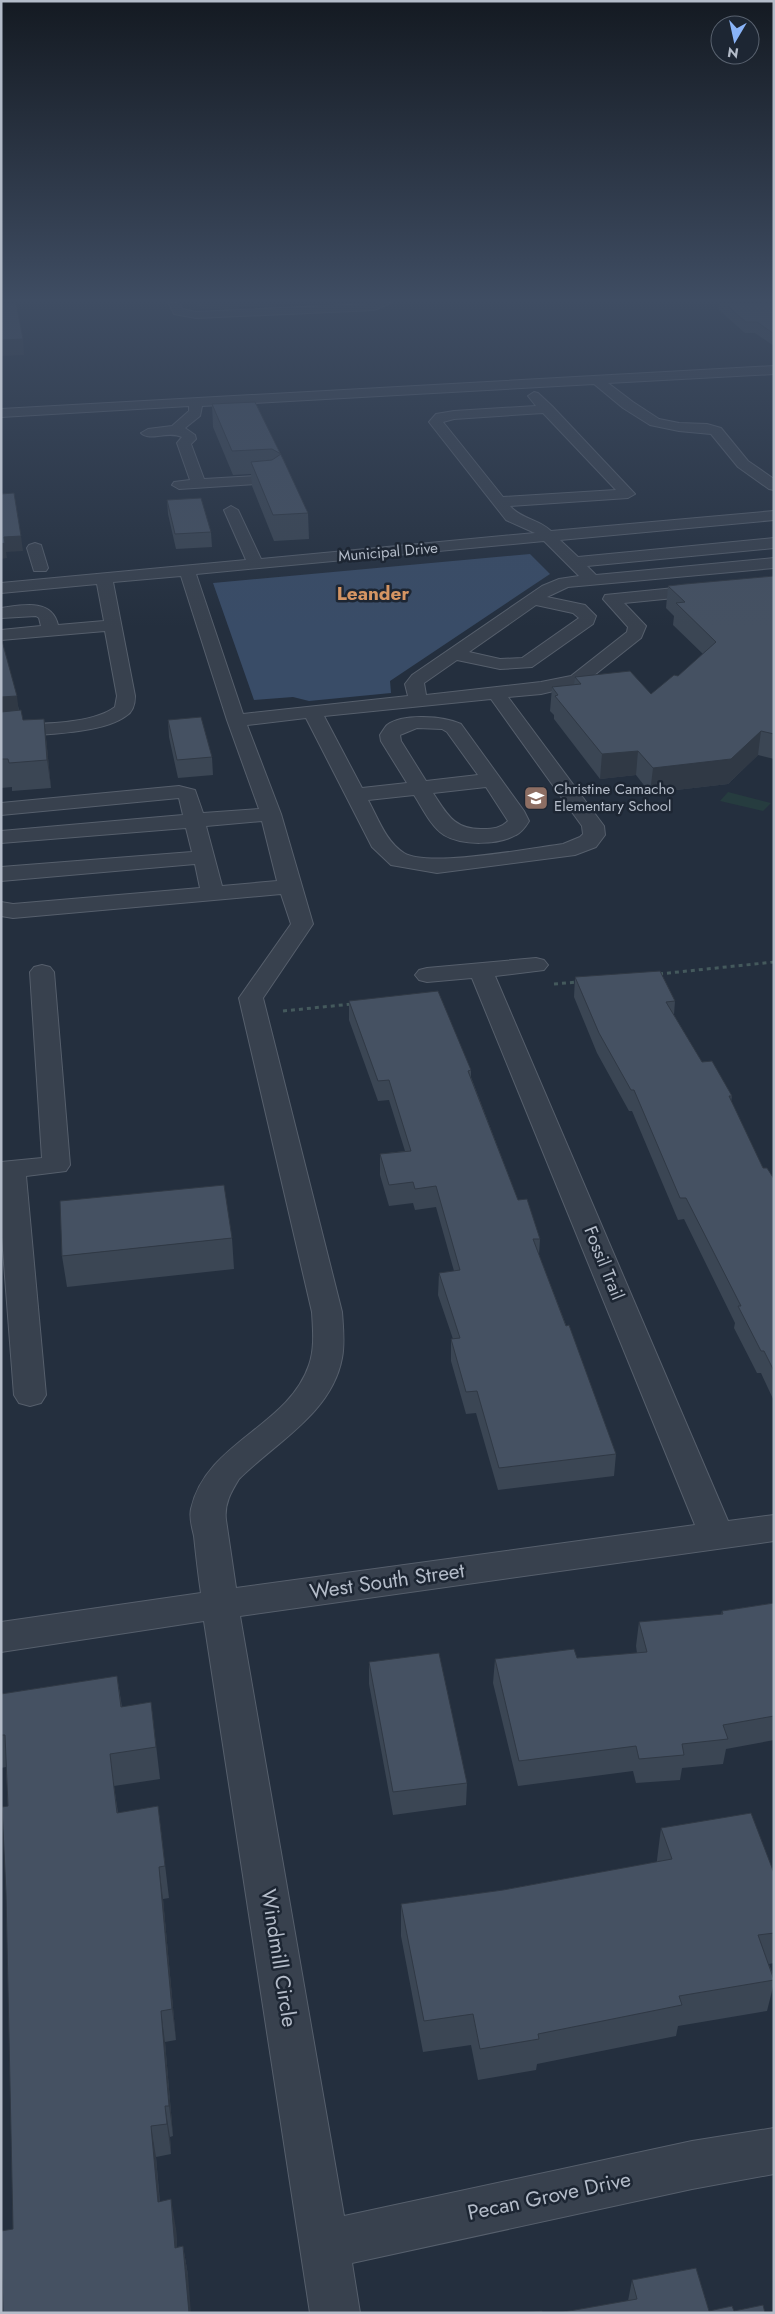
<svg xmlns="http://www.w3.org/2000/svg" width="775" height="2314" viewBox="0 0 775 2314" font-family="Jost,sans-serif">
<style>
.green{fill:#263c3f}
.water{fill:#394c67}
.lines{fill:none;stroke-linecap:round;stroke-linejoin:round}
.minor-casing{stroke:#565f6c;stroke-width:2}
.path{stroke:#44595c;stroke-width:3;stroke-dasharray:4 4;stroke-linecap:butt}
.minor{fill:#38414e;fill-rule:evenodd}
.wall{fill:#3b4654}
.shaded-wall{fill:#303945}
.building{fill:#455162;stroke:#303945}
.labels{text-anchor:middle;stroke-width:5;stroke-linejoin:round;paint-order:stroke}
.far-street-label{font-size:15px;fill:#b4bcc9;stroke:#1d2633}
.far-poi-label{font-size:15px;fill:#b4bcc9;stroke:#1d2633;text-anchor:start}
.street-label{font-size:18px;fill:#b4bcc9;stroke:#1d2633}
.far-district-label{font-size:19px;font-weight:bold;fill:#d59563;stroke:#1d2633}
.near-street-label{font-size:21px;fill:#b4bcc9;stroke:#1d2633}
</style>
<rect width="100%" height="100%" fill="#242f3e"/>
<path class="green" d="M728 792 771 803 763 811 720 801Z"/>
<path class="water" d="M530 554 550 574 390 681 391 693 309 701 293 697 254 700 213 583Z"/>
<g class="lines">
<defs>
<path id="minor" d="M169 303H179L182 309 196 312 391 303 374 310 196 318 174 314Z
M774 366V374L608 383 633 402 659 419 679 423 707 424 721 428 748 461 774 479V490L769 489 738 467 711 434 679 431 650 425 623 408 594 384 202 406 200 416 185 428 195 435 196 439 191 444 204 479 273 475 280 479 273 483 179 489 172 485 174 482 190 480 177 443 182 437C167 430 150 442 141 433L148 429 172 426 189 411V406L1 417V409Z
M534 392 538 393 552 406 635 494 628 498 510 506C521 519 539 519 551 531L774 511V520L560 540 578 557 774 538V548L587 566 596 575 774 558V568L568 587 547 597 585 605 596 616 593 624 532 667 500 669 457 660 424 683 426 695 541 682 571 676 627 632 628 627 603 599 605 595 774 578V588L624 603 646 626 641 638 583 684 541 694 508 697 604 826 605 835 596 847 575 855 437 873 391 865 372 847 306 718 247 725 281 814 313 924 263 998 342 1312C343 1327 345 1343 342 1358 332 1413 275 1443 239 1479 231 1492 224 1504 226 1520L236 1588 695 1525 472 978 427 982 419 980 415 975 419 970 427 968 536 958 544 960 548 965 544 970 495 976 728 1521 774 1515V1541L240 1616 344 2216 692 2141 774 2128V2174L692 2189 352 2263 360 2313H310L204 1621 1 1652V1622L201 1593C198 1574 196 1555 194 1536 192 1527 189 1518 191 1509 206 1442 288 1427 309 1365 315 1348 313 1329 312 1312L239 998 291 924 281 894 13 918 1 916V902L13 904 200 888 195 864 1 881V867L192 852 186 828 1 843V831L183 815 179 798 1 815V803L179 786 195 790 203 813 259 809 227 720 181 576 113 582 135 696C135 704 133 712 126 716 101 735 33 734 1 738V726C32 723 90 726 115 707L117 696 105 631 1 640V630L41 626 39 618 36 616 1 618V608C22 605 52 598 58 625L104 621 97 584 1 593V583L246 560 224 510 231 506 238 510 261 559 535 533 506 520 429 422 436 414 454 411 536 406 528 396ZM543 413 616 490 503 497 443 422 454 419ZM544 541 579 576 559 579 542 586 412 675 405 684 408 696 243 714 196 574ZM536 605 573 613 579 618 522 658 500 659 469 652ZM491 699 582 826 583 834 580 837 563 844C532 848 428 868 404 853 386 842 378 818 368 800L414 795C422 807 431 827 444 835 462 846 498 845 516 835 522 832 526 826 529 821L524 811 461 724C444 716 403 713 387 725 385 727 382 732 380 735L381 741 407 783 362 788 324 716ZM417 728 442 729 447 732 478 775 426 781 401 741 400 735ZM486 787 508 821C501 828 493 829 483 829 454 830 447 814 433 793ZM262 821 277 881 222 886 206 826Z
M35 543 41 545 48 568 46 571H34L27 548 29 545Z
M42 965 50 967 54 972 70 1165 66 1171 26 1176 46 1395 41 1403 30 1406 19 1403 14 1395 1 1224V1162L42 1158 30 972 34 967Z"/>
</defs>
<use href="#minor" class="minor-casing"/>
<path class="path" d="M659 974 774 962
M554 984 578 982
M283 1011 352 1004"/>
<use href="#minor" class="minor"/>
</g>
<path class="wall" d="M198 303H318L201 309Z
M720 303H774V346L755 333H745L719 310Z
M255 402 284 461 308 513 309 539 274 541 252 486 251 474 233 475 213 427 212 404Z
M167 500 211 532 212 547 176 549 168 514Z
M774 576V759L758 755 728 784 650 793 636 775 600 779 554 719V715L550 711 552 687 574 685 575 677 651 694 678 676 703 654 673 625 674 616 666 608 668 586Z
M1 637 19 710 23 720 44 719 51 788 12 791V787L1 788Z
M168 720 212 757 213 775 178 778 169 737Z
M575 977 675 1001 674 1015 702 1062 732 1096 731 1102 763 1168 774 1179V1401L761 1373H757L734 1328 735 1323 684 1219 678 1220 632 1111H629L597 1053 574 997Z
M349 1001 471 1070V1077L518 1200 540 1239 539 1255 616 1454 614 1476 498 1490 476 1413 466 1414 451 1361V1339H453L438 1295 439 1273 454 1271 436 1207 415 1210 413 1203 389 1206 380 1175V1154L405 1151 389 1100 378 1101 349 1020Z
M232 1238 234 1269 67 1287 62 1256Z
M774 1603V1740L726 1749 723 1764 682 1768 680 1780 636 1783 633 1771 518 1786 493 1683 495 1659 577 1658 637 1653 636 1646 639 1622 721 1615 722 1611Z
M369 1662 467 1783 466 1805 393 1815 369 1684Z
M117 1676 122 1707 151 1702 160 1779 114 1786 118 1813 158 1806 169 1898 163 1899 176 2040 165 2042 173 2136 170 2137 171 2154 156 2157 160 2202 176 2229 177 2247 183 2246 188 2275 13 2229 8 1806 6 1767 1 1768V1694Z
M661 1828 774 1873V1963L769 1964 774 1978V1983L767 2011 678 2026 676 2036 537 2064 536 2070 478 2080 471 2045 423 2052 401 1936V1904L503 1890 657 1862V1860Z
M696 2268 709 2311 732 2306 734 2311 763 2305 765 2313H558L628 2301 632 2280Z"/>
<path class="shaded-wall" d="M201 303H318L201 309Z
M23 339 24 355 1 356V340Z
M21 536 23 551 6 552 7 558 1 559V544L4 537Z
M17 696 20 723 1 725V697Z
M44 719 47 746 51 788 47 760Z
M761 731 758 755 728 784 650 793 653 768Z
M638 751 636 775 600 779 602 754Z
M159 1867 163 1899 176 2040 172 2009Z
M161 2011 165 2042 173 2136 169 2106Z
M165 2106 170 2137 171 2154 167 2124Z
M151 2126 156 2157 162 2232 158 2202Z
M171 2199 176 2229 179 2277 175 2248Z
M183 2246 188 2275 191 2313H189Z"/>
<path class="building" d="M1 303H16L23 339 1 340Z
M724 303H774V334L757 322H746Z
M255 402 284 461 308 513 273 515 251 462 272 460 281 454 272 449 232 451 212 404Z
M14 493 21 536 4 537 5 543 1 544V494Z
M201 498 211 532 175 534 167 500Z
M774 576V734L761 731 731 759 653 768 638 751 602 754 555 696 558 695 552 687 581 684 575 677 630 671 651 694 674 675 678 676 716 642 676 603 685 602 668 586 685 584Z
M1 637 17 696 1 697Z
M21 710 23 720 44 719 47 760 9 763 8 759H1V712Z
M201 717 212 757 177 760 168 720Z
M660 971 675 1001 666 1002 702 1062 712 1061 732 1096H729L763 1168H767L774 1179V1371L764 1351H761L738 1306H741L686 1198H680L634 1090H631L599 1033 575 977Z
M438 991 471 1070 468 1071 518 1200 527 1199 540 1239H533L566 1326 569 1325 616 1454 499 1468 477 1391 466 1392 451 1339 460 1338 439 1273 460 1270 436 1186 415 1189 413 1182 389 1185 380 1154 411 1151 389 1080 378 1081 349 1001Z
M224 1185 232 1238 62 1256 60 1201Z
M774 1603V1716L723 1725 728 1739 682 1744 684 1755 639 1759 636 1746 519 1761 495 1659 574 1649 577 1658 647 1652 639 1622 723 1614 722 1611Z
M439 1653 467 1783 393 1792 369 1662Z
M117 1676 121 1707 151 1702 156 1747 110 1754 117 1813 158 1806 165 1866 159 1867 172 2009 161 2011 169 2106H165L167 2124 151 2126 158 2202 171 2199 175 2248 183 2246 189 2313H3L1 2231 13 2229 6 1893 2 1807 8 1806 5 1735H1V1694Z
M751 1813 774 1873V1933L758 1935 774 1980 679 1996 682 2005 538 2034 539 2039 480 2049 473 2014 424 2021 401 1904 503 1890 672 1859 661 1828Z
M696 2268 709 2311 732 2306 734 2311 763 2305 765 2313H558L637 2299 632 2280Z
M542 2311V2313H526Z"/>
<linearGradient id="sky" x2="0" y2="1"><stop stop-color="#141a22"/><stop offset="0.48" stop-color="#3f4d63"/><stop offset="1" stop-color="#3f4d63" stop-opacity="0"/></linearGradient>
<rect width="775" height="627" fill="url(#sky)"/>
<defs>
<symbol id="school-square" viewBox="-11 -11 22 22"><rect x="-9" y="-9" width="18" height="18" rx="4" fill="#8d6e63" stroke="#1d2633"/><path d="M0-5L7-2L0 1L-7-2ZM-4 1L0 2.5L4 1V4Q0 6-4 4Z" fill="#fff"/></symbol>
</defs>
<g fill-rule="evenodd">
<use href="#school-square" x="522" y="784" width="28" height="28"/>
</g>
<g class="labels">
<g class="far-street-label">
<text transform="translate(388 552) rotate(-5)" y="5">Municipal Drive</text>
</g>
<g class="far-poi-label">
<text x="554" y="794">Christine Camacho<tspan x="554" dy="17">Elementary School</tspan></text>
</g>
<g class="street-label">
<text transform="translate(604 1263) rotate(68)" y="6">Fossil Trail</text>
</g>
<g class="far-district-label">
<text x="373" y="600">Leander</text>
</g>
<g class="near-street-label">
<text transform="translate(387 1581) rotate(-8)" y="7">West South Street</text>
<text transform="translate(279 1958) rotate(81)" y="7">Windmill Circle</text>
<text transform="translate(549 2196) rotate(-12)" y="7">Pecan Grove Drive</text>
</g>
</g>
<rect width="775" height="2314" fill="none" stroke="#b4bcc9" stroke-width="5"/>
<g transform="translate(735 40) rotate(189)"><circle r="24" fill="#1d2633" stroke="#59626f"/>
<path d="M0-4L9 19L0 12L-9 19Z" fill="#8ab4f8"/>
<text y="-8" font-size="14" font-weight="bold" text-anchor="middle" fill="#b4bcc9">N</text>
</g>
</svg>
